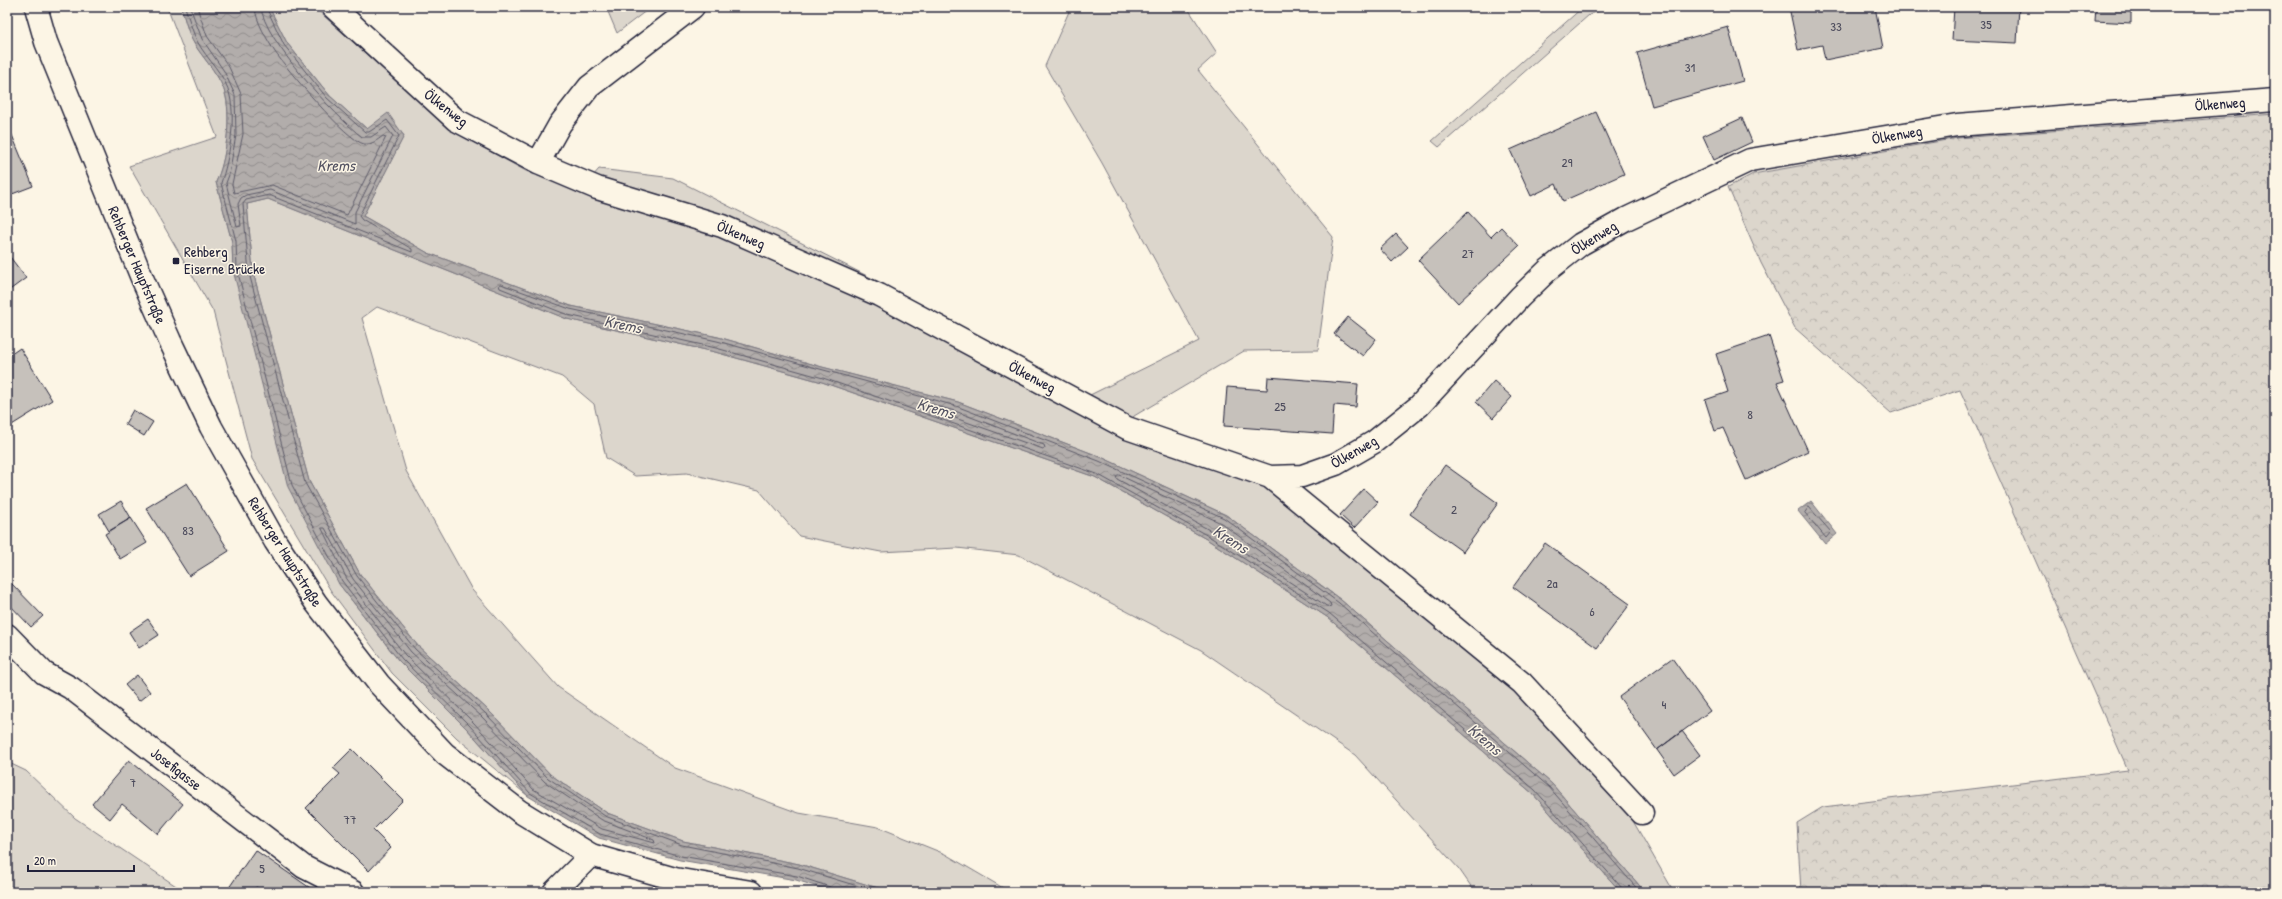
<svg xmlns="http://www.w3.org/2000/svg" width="2282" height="899" viewBox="0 0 2282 899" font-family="'Patrick Hand',sans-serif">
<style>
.green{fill:#dcd6cc;stroke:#7f7c84}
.forest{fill:url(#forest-crowns);stroke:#7f7c84}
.water{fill:url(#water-waves);stroke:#78757e}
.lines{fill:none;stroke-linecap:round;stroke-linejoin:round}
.shore{stroke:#5c5a68;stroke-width:1}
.building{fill:#c6c1bb;stroke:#22223b}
.minor-casing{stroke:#22223b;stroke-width:25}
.major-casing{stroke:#22223b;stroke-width:25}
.minor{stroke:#fcf5e5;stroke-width:22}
.major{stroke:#fcf5e5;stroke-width:22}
.poi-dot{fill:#22223b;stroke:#fcf5e5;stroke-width:1.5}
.labels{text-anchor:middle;stroke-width:3;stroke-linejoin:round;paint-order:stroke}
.number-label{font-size:13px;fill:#4b4a5b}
.street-label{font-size:15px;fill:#22223b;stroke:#fcf5e5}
.poi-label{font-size:15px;fill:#22223b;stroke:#fcf5e5;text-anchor:start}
.water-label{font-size:16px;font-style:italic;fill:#545362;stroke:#fcf5e5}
</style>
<defs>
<pattern id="forest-crowns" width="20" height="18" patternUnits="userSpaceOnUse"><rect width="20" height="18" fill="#dcd6cc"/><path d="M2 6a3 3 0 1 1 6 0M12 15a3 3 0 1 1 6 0" fill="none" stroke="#bcb7b0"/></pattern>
<pattern id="water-waves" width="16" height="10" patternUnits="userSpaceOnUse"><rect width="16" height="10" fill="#b2adab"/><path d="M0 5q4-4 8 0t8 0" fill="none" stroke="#908c8c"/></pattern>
</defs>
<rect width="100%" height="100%" fill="#fcf5e5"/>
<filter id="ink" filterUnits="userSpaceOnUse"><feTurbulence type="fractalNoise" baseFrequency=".025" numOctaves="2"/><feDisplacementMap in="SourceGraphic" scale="8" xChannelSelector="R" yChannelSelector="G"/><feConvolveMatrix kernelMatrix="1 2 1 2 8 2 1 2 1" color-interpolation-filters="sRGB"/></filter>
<g filter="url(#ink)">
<path class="green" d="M167 7H181C185 19 188 34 195 45 205 61 222 77 226 97 231 121 226 161 216 182L232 242 233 270 339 584 399 661 467 729 528 796 457 738 392 673 331 591 252 459 213 311 129 166 217 137Z
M269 7H314L451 130 526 171 579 192 599 169 673 178 875 280 1090 395 1199 341 1102 163 1045 66 1071 7H1187L1217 53 1198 70 1333 237 1318 350 1244 351 1134 416 1120 437 1267 487 1516 693 1633 821 1674 892H1645L1552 784 1341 600 1226 515 1101 457 958 402 822 367 718 337 571 306 428 253 363 216 404 135 367 129 330 96 287 43Z
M606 7H651L617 33Z
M1583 7H1608L1589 15 1439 147 1432 141Z
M268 199 567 319 715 352 822 382 1095 477 1208 540 1327 617 1532 793 1621 892H1475L1459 869 1355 755 1201 650 1019 555 957 548 881 552 799 536 759 490 687 473 635 476 606 458 594 404 562 377 377 307 362 318 406 471 472 590 558 687 675 768 799 813 878 827 945 854 1010 892H891L799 864 683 841 607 813 551 775 488 710 418 646 360 574 309 481 253 272 247 204Z
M7 762 26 771 75 818 185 892H7Z"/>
<path class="forest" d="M2275 114V892H1801L1797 823 1823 807 2128 770 1960 390 1891 413 1795 328 1761 263 1728 187 1753 174 1958 138Z"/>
<path class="water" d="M181 7H269L287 43 330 96 367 129 388 113 404 136 363 216 428 253 571 306 718 337 822 367 958 402 1101 457 1226 515 1341 600 1552 784 1645 892H1621L1532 793 1327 617 1208 540 1095 477 822 382 715 352 567 319 268 199 247 204 253 272 309 481 360 574 418 646 488 710 551 775 607 813 683 841 799 864 891 892H834L796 880 680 860 599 838 528 796 467 729 399 661 339 584 288 487 233 270 232 242 216 182C226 161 231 120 226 97 222 77 205 61 195 45 188 34 185 19 181 7Z
M1811 501 1837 534 1825 544 1798 511Z"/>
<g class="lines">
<path class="shore" d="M185 7C189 18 192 31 197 41 207 60 226 75 230 96 236 122 229 159 221 183L236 241 237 269 292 485 342 581 402 659 470 726 530 793 600 834 681 856 797 876 830 887 832 892
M190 7 202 39 224 71 235 95 236 135 229 175 226 183 237 227 241 226 238 204 241 198 246 195 270 190 355 224V212L393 136 386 127 371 137H362C336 117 263 39 261 7
M197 7 207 36 229 67 241 94 243 134 232 184 234 193 272 185 347 215 386 137 383 136C377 140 372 145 364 144 346 140 287 69 275 52 268 41 255 20 255 7
M266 7 284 45 327 98 365 132H369L387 120 399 136 359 216 362 220 412 249V252L269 195 246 200 243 204 249 273 305 483 357 576 415 649 485 713 548 778 605 816 682 845 798 868 877 892
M922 402 955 411 1044 445 1045 448 1043 449 921 406 920 404Z
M1119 475 1221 523 1330 603 1331 606 1328 607 1213 532 1117 479 1116 476Z
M1809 507 1831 532 1826 538 1805 513Z
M322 528H325L353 579 411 652 482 717 545 782 602 820 654 840 655 843 602 829 533 789 474 723 405 655 347 579Z
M1624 892 1622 888 1535 790 1329 613 1210 537 1097 474 823 378 716 348 568 315 500 288 499 285 501 284 570 309 717 341 956 406 1099 461 1224 518 1339 603 1549 787 1640 892"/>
</g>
<path class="building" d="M1789 7H1875L1883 48 1825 60 1822 45 1798 50Z
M1954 7H2019L2017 43 1952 40Z
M2096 7H2131V23L2095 21Z
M1728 27 1743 81 1652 106 1637 53Z
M1596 112 1624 174 1563 201 1556 184 1531 196 1510 150Z
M1742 118 1752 142 1714 160 1703 136Z
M7 123 33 186 7 196Z
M1468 212 1491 237 1501 227 1519 246 1458 303 1418 260Z
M1396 234 1408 247 1392 262 1380 249Z
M7 253 26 278 7 292Z
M1348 317 1376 339 1363 356 1334 334Z
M1769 336 1784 380 1777 382 1808 451 1746 480 1723 428 1715 431 1705 400 1728 392 1716 354Z
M20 348 52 400 7 428V357Z
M1268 377 1358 384 1356 407 1334 405 1332 434 1224 426 1227 387 1267 390Z
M1494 381 1512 397 1493 418 1476 402Z
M133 410 153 422 144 436 125 424Z
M1445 465 1498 503 1463 552 1410 514Z
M187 483 229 551 189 576 146 508Z
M1364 489 1378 502 1354 528 1340 515Z
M121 501 131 518 109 531 99 514Z
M131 518 147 543 120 559 105 534Z
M1545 543 1630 604 1597 648 1513 587Z
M11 583 43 616 31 627 7 602V587Z
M148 619 159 635 139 648 129 632Z
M1672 658 1710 711 1657 750 1619 697Z
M137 675 150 692 139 701 125 685Z
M1682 731 1700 755 1674 774 1657 750Z
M352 749 403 800 373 830 391 848 369 871 306 808 340 774 333 768Z
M129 760 183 804 158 834 122 804 110 819 92 804Z
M255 850 316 892H264L256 887 252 892H226Z"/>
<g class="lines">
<defs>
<path id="minor" d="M333 7 456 120 538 163 597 188 722 226 879 295 1127 428 1270 477 1302 476 1336 464 1374 442 1419 406 1520 297 1548 270 1581 244 1626 219 1750 160 1957 125 2275 100
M538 163 560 124 589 87 693 7
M1270 477 1522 683 1642 813
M7 635 44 673 71 688 304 867 353 892
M554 892 591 855"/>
<path id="major" d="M36 7 46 42 142 278 170 341 211 427 275 541 316 603 379 684 445 754 519 811 591 855 675 879 751 892"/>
</defs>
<use href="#minor" class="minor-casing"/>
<use href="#major" class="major-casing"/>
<use href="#minor" class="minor"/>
<use href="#major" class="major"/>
</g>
</g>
<rect class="poi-dot" x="172" y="257" width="8" height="8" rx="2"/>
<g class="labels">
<g class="number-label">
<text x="1986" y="29">35</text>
<text x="1836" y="31">33</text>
<text x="1690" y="72">31</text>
<text x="1567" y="167">29</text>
<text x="1468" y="258">27</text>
<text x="1280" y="411">25</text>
<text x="1750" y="419">8</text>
<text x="1454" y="514">2</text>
<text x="188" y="535">83</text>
<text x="1552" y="588">2a</text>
<text x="1592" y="616">6</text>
<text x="1664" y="709">4</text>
<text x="133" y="787">7</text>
<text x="350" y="824">77</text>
<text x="262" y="873">5</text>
</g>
<g class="street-label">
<text transform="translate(2220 104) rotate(-4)" y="5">Ölkenweg</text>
<text transform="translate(446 108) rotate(38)" y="5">Ölkenweg</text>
<text transform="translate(1897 135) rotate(-10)" y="5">Ölkenweg</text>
<text transform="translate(741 235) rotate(23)" y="5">Ölkenweg</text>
<text transform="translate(1594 238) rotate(-32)" y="5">Ölkenweg</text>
<text transform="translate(137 265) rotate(67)" y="5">Rehberger Hauptstraße</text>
<text transform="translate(1032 377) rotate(28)" y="5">Ölkenweg</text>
<text transform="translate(1354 452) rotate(-30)" y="5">Ölkenweg</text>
<text transform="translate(285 552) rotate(58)" y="5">Rehberger Hauptstraße</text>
<text transform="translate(176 769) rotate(38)" y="5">Josefigasse</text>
</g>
<g class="poi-label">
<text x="184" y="257">Rehberg<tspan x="184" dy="17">Eiserne Brücke</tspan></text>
</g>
<g class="water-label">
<text x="336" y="171">Krems</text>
<text transform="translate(623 324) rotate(12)" y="6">Krems</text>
<text transform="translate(936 408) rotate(17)" y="6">Krems</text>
<text transform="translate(1231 539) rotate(33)" y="6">Krems</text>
<text transform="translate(1485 739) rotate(41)" y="6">Krems</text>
</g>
</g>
<rect width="2282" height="899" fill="none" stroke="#fcf5e5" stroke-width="24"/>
<rect x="12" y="12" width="2258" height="875" fill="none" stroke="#22223b" stroke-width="1.5" filter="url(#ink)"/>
<path d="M28 865v6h106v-6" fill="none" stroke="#22223b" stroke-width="2"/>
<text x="34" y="865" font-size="12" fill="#22223b" stroke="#fcf5e5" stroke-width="3" paint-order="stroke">20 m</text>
</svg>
